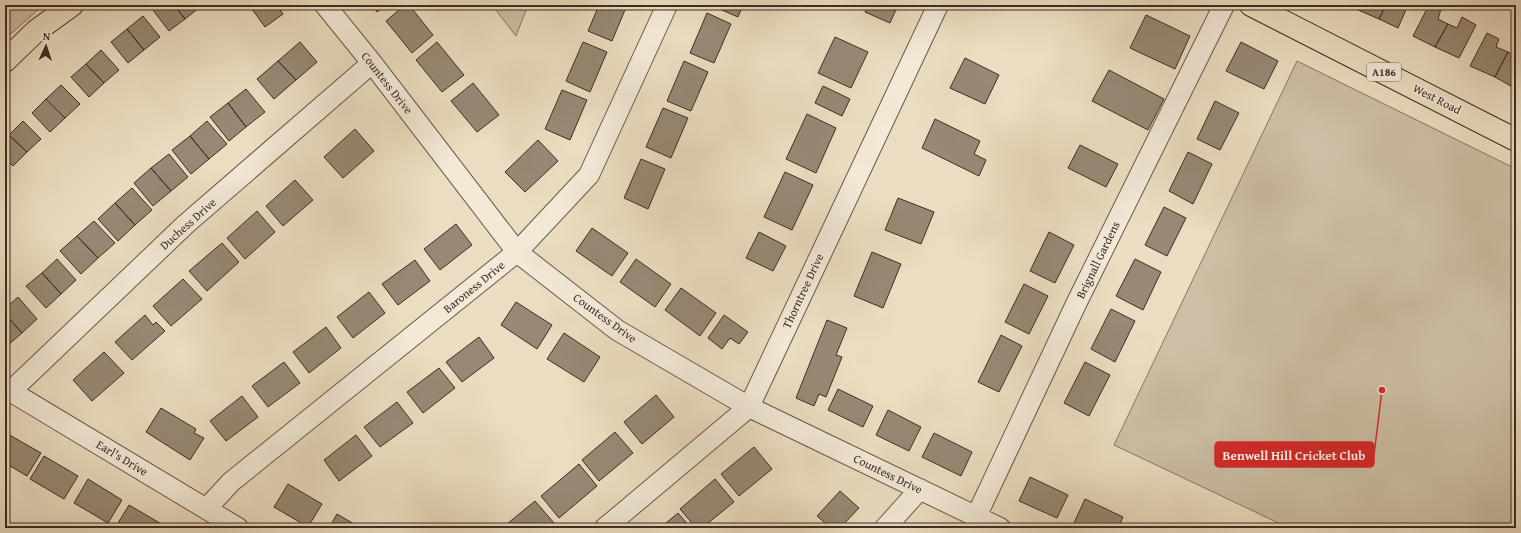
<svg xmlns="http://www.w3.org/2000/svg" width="1521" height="533" viewBox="0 0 1521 533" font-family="'Gentium Book Plus',serif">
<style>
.green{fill:#cdbfa6;stroke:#857664}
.building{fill:#978975;stroke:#3d2d23}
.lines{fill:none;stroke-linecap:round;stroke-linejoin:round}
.minor-casing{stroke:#68594a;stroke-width:22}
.primary-casing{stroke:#3d2d23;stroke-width:24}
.minor{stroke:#f2e9d7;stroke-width:20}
.primary{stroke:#ebddc1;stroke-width:22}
.labels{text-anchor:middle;stroke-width:3;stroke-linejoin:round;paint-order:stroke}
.shield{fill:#f2e9d7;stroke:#736559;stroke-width:1}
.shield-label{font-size:11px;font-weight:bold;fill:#3d2d23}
.street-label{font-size:12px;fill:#3d2d23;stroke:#f2e9d7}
.leader{fill:none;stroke:#d62828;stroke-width:1.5}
.callout-dot{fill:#d62828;stroke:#f2e9d7;stroke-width:1.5}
.callout{fill:#d62828;stroke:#d62828;stroke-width:1.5}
.callout-label{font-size:13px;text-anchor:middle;font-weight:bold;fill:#fff}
</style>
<rect width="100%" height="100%" fill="#ebddc1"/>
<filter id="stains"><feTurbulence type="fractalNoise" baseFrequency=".005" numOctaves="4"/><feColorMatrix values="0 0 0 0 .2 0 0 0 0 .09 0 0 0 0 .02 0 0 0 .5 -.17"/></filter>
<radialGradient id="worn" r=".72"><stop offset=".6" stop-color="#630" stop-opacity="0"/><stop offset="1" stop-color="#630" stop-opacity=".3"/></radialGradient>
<path class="green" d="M5 5H38L40 8 5 39Z
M492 5H528L516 36Z
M1297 61 1516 169V528H1289L1114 445Z"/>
<path class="building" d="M157 5H174L185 19 169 31 152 9Z
M174 5H199L200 7 185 19Z
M249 5H277L283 14 265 27Z
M372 5H386L377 12Z
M405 5H409L433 35 412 53 386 21Z
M599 5H627L612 41 588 31Z
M714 5H743L738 17 713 6Z
M868 5H898L890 23 865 12Z
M1358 5H1386L1379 19 1356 9Z
M1386 5H1408L1398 28 1379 19Z
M1429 5H1434L1441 9 1438 19 1448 24 1435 47 1413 36Z
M707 13 731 24 714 63 690 53Z
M1146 15 1190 36 1175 69 1130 48Z
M143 16 160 37 144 50 127 29Z
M1462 17 1476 25 1459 58 1435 47 1448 24 1457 28Z
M127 29 144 50 128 63 111 42Z
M1487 33 1499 39 1496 47 1508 52 1495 77 1470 66Z
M835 37 868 52 851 88 818 73Z
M300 42 317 62 296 80 278 61Z
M437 42 464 75 442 92 416 60Z
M583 42 607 52 590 92 566 81Z
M1241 42 1278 61 1264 89 1226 71Z
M101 50 119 70 104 83 86 64Z
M1508 52 1515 56 1516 54V89L1495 77Z
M965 58 999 75 985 104 950 88Z
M278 61 296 80 274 99 257 79Z
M684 61 708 72 691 111 667 101Z
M86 64 104 83 89 97 71 77Z
M1109 70 1164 99 1148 130 1092 101Z
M473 83 499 115 477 132 451 101Z
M61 85 80 104 65 118 46 99Z
M823 86 850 99 842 116 815 103Z
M246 89 265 112 246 127 228 103Z
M562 90 587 100 570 140 545 129Z
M46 99 65 118 50 132 32 113Z
M1215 101 1239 113 1220 150 1197 139Z
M228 103 246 127 229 141 210 117Z
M663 108 688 118 671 158 646 147Z
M807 114 836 128 816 173 786 159Z
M935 119 980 141 974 154 986 160 979 176 922 148Z
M23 121 41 139 27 152 9 135Z
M207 121 227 144 209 159 190 136Z
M355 129 374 151 343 178 324 157Z
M9 135 27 152 13 166 5 158V139Z
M190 136 209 159 191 174 172 150Z
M538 140 558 161 525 192 505 172Z
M1080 145 1118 164 1106 187 1068 168Z
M1188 152 1212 164 1193 204 1169 191Z
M169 154 188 177 171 191 151 168Z
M641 159 665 169 648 209 624 198Z
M151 168 171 191 153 206 134 183Z
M785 172 813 185 792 230 764 217Z
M295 180 313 200 283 226 266 206Z
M132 188 152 210 135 225 115 203Z
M898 198 934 212 921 244 885 230Z
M115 203 135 225 118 241 98 219Z
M1164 207 1186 218 1167 256 1145 245Z
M257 211 275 232 245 259 227 238Z
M94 221 115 243 98 258 77 236Z
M456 224 472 245 440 270 424 249Z
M592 228 628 253 612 276 576 251Z
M759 232 786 246 773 271 746 258Z
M1049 232 1074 245 1055 283 1030 271Z
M77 236 98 258 81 274 60 251Z
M222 243 239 262 207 291 189 271Z
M872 252 901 264 883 308 854 296Z
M57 259 76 280 61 294 42 273Z
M636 259 671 284 655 307 620 282Z
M1135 259 1161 272 1143 310 1116 296Z
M415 260 430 281 398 305 382 284Z
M42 273 61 294 46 308 26 286Z
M183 279 202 299 171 326 153 306Z
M1024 284 1048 296 1029 334 1005 322Z
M681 288 716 313 700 336 665 310Z
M369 292 385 313 353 338 337 317Z
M18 297 37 319 22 333 5 314V309Z
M516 302 552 325 537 349 501 325Z
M1111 309 1135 321 1115 362 1091 349Z
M5 314 22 333 7 346 5 345Z
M145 315 153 325 156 322 165 331 132 360 115 342Z
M724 315 748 332 739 344 730 338 722 349 708 338Z
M827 320 847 328 836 355 842 357 826 397 819 394 814 406 796 398Z
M326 327 341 348 309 373 293 352Z
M564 333 600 357 584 382 547 359Z
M1001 335 1022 346 999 392 978 382Z
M479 337 494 358 462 382 446 362Z
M104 352 124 373 92 401 73 380Z
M284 362 300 383 268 407 252 386Z
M1085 362 1110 375 1089 416 1064 403Z
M439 368 455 388 423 413 407 392Z
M838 389 873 406 863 427 828 410Z
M656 395 674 417 642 444 624 422Z
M242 396 258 417 226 441 210 421Z
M397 402 413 423 380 447 364 427Z
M161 408 196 429 194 433 204 438 190 460 146 432Z
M888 410 921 427 909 451 876 435Z
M615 432 633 453 599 481 582 460Z
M6 433 41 453 27 476 5 463V435Z
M934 433 972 452 961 476 922 457Z
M356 435 372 456 339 481 324 460Z
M754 447 772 469 739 496 721 474Z
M44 456 78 476 64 499 30 479Z
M579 464 597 486 559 518 541 496Z
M1030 477 1068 495 1057 518 1019 501Z
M88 479 122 500 108 523 74 503Z
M715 479 734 502 702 528H696L680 509Z
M288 484 322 504 308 527 274 507Z
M840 491 859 508 840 528H831L817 516Z
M1085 499 1123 517 1118 528H1084L1074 523Z
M535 501 554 523 548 528H502Z
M129 505 163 525 161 528H115Z
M678 513 691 528H660Z
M337 514 361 528H329Z"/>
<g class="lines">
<defs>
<path id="minor" d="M325 5 372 63 517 252 617 330 749 407 1000 528
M5 388 238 528
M11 391 186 224 372 63
M207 508 231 482 517 252 589 175 667 5
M976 517 1077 302 1224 5
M605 528 749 407 938 5
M885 528 920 489"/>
<path id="primary" d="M1251 5 1516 140
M5 61 36 31 72 5"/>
</defs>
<use href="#minor" class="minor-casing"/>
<use href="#primary" class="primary-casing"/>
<use href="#minor" class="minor"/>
<use href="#primary" class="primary"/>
</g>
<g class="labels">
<rect class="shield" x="1367" y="63" width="34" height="18" rx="3"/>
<g class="shield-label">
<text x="1384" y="76">A186</text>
</g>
<g class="street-label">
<text transform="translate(387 83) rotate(52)" y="4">Countess Drive</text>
<text transform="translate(1437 99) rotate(27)" y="4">West Road</text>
<text transform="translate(188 224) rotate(-42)" y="4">Duchess Drive</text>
<text transform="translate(1098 260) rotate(-64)" y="4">Brignall Gardens</text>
<text transform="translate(474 287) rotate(-39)" y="4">Baroness Drive</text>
<text transform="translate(803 291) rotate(-65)" y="4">Thorntree Drive</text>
<text transform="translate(605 318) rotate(36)" y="4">Countess Drive</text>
<text transform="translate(122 458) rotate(31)" y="4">Earl's Drive</text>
<text transform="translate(888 474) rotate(26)" y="4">Countess Drive</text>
</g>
</g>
<path class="leader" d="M1382 390L1374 455"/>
<circle class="callout-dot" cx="1382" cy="390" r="4"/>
<rect class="callout" x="1215" y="442" width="159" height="25" rx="4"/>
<g class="callout-label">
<text x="1294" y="460">Benwell Hill Cricket Club</text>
</g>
<rect width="1521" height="533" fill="none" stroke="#ebddc1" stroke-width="20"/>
<rect x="6" y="6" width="1509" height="521" fill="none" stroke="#3d2d23" stroke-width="2"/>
<rect x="10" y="10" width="1501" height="513" fill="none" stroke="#3d2d23"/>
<g transform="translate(46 46) rotate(3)" stroke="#f2e9d7" stroke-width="3" paint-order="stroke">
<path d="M0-3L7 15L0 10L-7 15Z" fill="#3d2d23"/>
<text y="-6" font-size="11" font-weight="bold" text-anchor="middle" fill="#3d2d23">N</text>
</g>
<rect width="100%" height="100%" filter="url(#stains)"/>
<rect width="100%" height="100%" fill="url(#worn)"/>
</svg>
